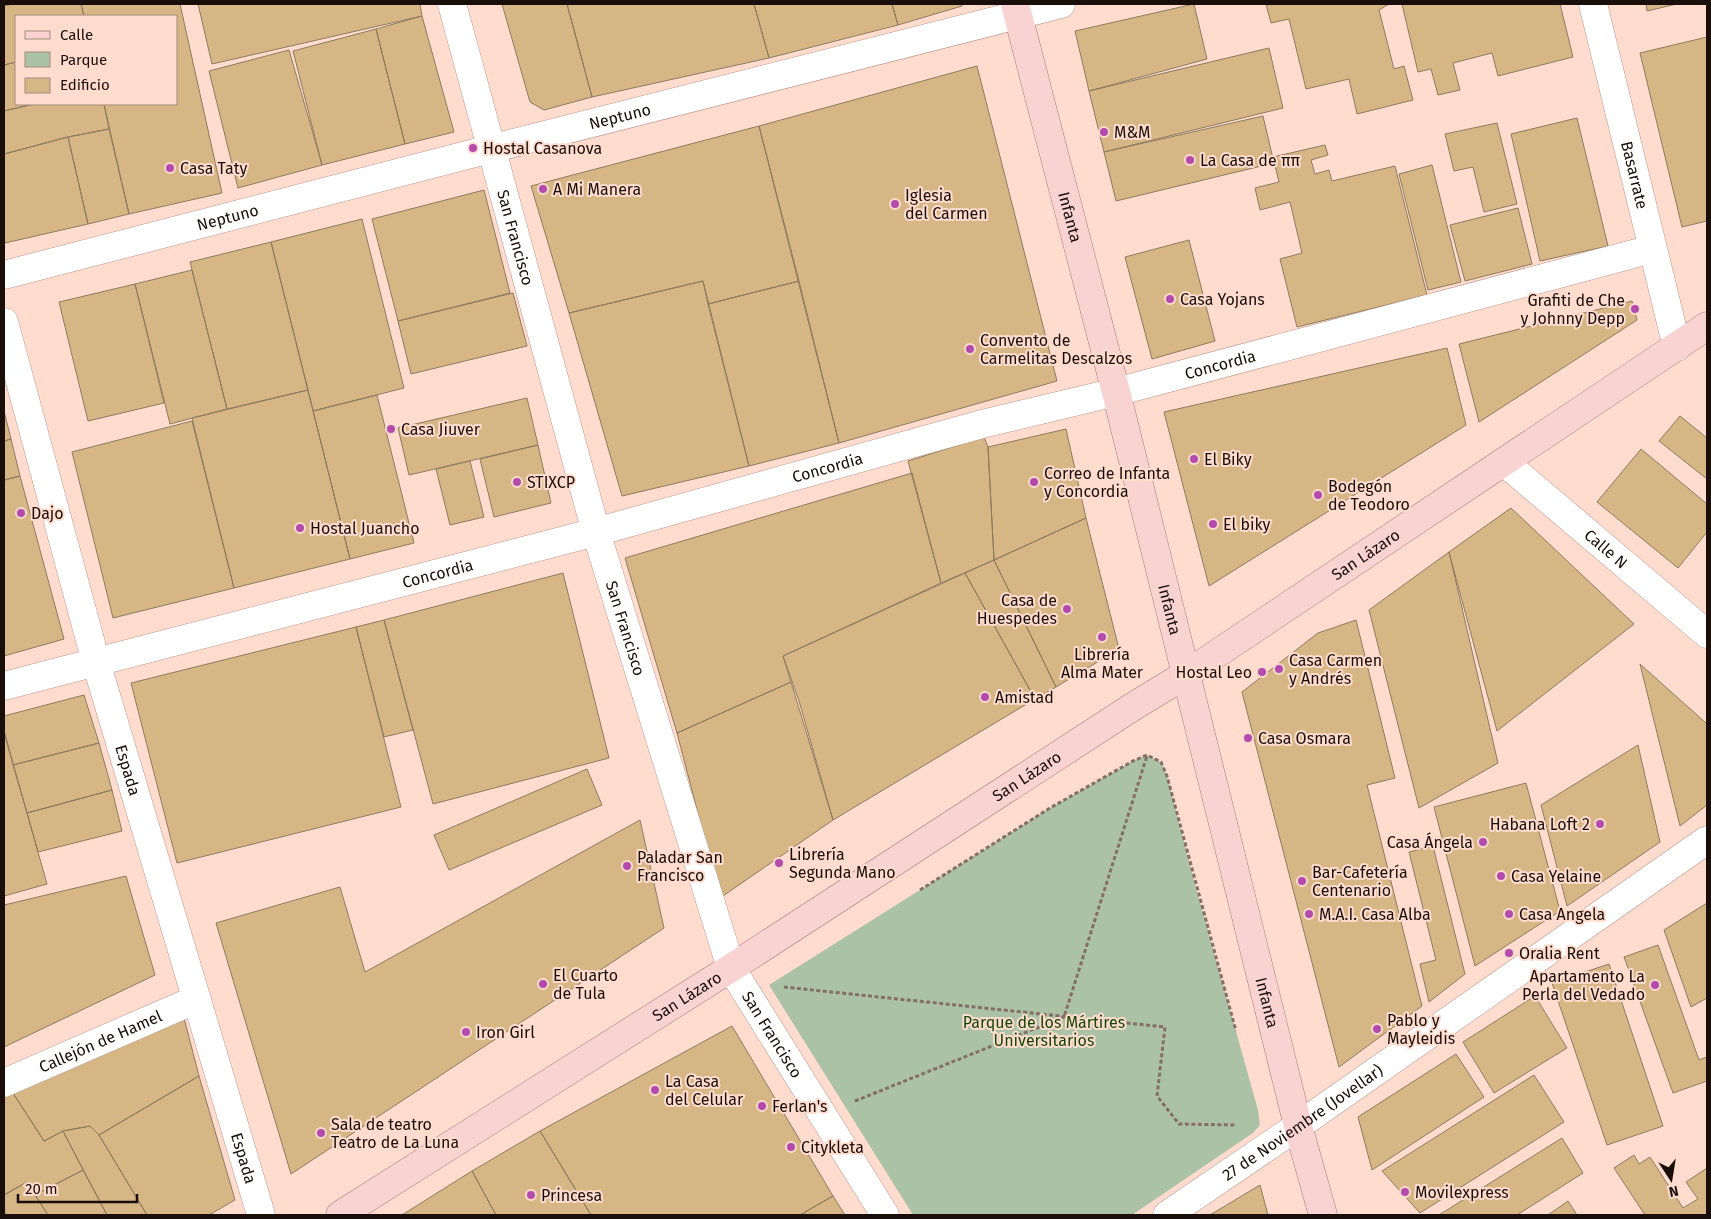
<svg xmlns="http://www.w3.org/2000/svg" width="1711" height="1219" viewBox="0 0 1711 1219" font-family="'Fira Sans',sans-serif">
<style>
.green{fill:#abc2a7}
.building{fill:#d7b685;stroke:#8d7b61}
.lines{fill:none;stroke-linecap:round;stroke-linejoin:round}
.minor-casing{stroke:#ba998b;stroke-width:29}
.major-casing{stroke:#a87b78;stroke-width:29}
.path{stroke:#856f65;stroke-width:3;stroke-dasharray:4 2.5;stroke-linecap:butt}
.minor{stroke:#fff;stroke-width:28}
.major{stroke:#f9d3d2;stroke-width:28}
.poi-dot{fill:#b44aac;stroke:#ffdccd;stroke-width:2}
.labels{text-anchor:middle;stroke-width:4;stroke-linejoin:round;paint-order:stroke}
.street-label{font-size:16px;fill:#190e09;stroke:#ffdccd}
.poi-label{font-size:16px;fill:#190e09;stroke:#ffdccd;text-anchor:start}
.park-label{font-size:16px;fill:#144607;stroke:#ffdccd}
</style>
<rect width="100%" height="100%" fill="#ffdccd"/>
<path class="green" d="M1147 755 1161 762 1167 776 1196 888 1258 1110 1260 1125 1253 1133 1132 1215H913L769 985 1050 808 1133 761Z"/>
<path class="building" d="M13 4H81L84 16H16V62L4 65V6Z
M81 4H180L222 193 129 214 104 104H176V16H84Z
M198 4H420L422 16 212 64Z
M502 4H567L592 97 544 110 530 102Z
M567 4H754L769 58 592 97Z
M754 4H892L898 25 769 58Z
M892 4H962V6L898 25Z
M1194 4 1207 59 1089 91 1075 31Z
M1266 4H1389L1379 10 1394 69 1404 66 1413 100 1357 114 1349 79 1306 89 1289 19 1271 23Z
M1402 4H1560L1573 57 1498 76 1492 53 1453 63 1460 90 1438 95 1431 69 1418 72Z
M1646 4H1677L1647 11Z
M422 16 454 132 405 144 376 29Z
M376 29 405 144 322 165 293 51Z
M1707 37V221L1682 227 1640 53Z
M1269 48 1283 108 1104 152 1089 91Z
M289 50 322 165 238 188 209 71Z
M16 62V104H34L4 111V65Z
M977 66 1057 381 839 443 759 126Z
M34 104H104L109 129 68 137 4 154V111Z
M1263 116 1274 163 1116 201 1104 152Z
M1577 118 1608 246 1540 261 1511 134Z
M1497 123 1517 204 1484 212 1473 167 1454 171 1445 134Z
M759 126 799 281 708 304 703 281 569 313 531 186Z
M109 129 129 214 88 224 68 137Z
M68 137 88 224 5 243 4 237V154Z
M1325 145 1328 155 1311 160 1315 174 1329 170 1332 181 1395 166 1427 295 1297 327 1280 259 1302 253 1290 202 1260 210 1255 188 1279 182 1273 157Z
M1432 165 1461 282 1428 290 1399 174Z
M484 190 510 293 398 321 372 219Z
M1518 208 1532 264 1465 281 1450 225Z
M362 219 404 388 313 411 271 242Z
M1189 240 1215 341 1152 359 1125 257Z
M271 242 308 390 227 409 190 262Z
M192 270 227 409 170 424 135 284Z
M703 281 749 466 622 496 569 313Z
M799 281 839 443 749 466 708 304Z
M135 284 164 403 88 421 59 302Z
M513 293 527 346 411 374 398 321Z
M1632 301 1637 320 1479 422 1459 344Z
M1447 348 1466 425 1209 586 1164 412Z
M308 390 350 559 234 588 192 418Z
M377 395 414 543 350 559 313 411Z
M527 398 538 445 409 475 398 428Z
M4 411 11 439 4 441Z
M1680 416 1707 438V479L1659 441Z
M192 421 234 588 113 618 72 452Z
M1066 429 1086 518 994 560 988 447Z
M984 437 988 447 994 560 941 583 908 461Z
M11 439 20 476 4 480V441Z
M538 445 551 503 494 517 480 459Z
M1641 449 1707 504V532L1678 568 1597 502Z
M470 461 484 517 450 525 436 469Z
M912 473 941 583 783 656 791 682 677 733 625 558Z
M20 476 64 639 4 656V480Z
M1511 508 1634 624 1497 731 1449 552Z
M1086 518 1119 649 1056 687 994 560Z
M1449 552 1498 763 1419 808 1369 610Z
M994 560 1056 687 1035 699 965 573Z
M563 573 609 758 433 804 384 620Z
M965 573 1035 699 833 820 799 701 783 656Z
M384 620 413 730 384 737 356 627Z
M1356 620 1395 778 1367 785 1422 1006 1339 1067 1242 692 1318 633Z
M356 627 401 807 177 863 131 683Z
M1640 664 1707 724V805L1680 826Z
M791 682 833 820 720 898 677 733Z
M84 695 99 743 13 765 4 731V716Z
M4 731 47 884 4 896Z
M99 743 112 790 27 813 13 765Z
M1638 745 1660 842 1567 906 1541 805Z
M587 769 602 805 449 870 434 835Z
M1526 783 1560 911 1475 966 1434 807Z
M112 790 122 831 38 852 27 813Z
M640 820 664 928 291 1174 216 923 340 887 365 972Z
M1433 846 1465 974 1429 1002 1420 964 1436 960 1409 852Z
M126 876 155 975 4 1047V905Z
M1707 903V998L1691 1007 1664 930Z
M1658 945 1699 1060 1707 1057V1081L1673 1093 1624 957Z
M1609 964 1663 1126 1607 1145 1552 983Z
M1535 996 1567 1048 1494 1093 1463 1042Z
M184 1018 199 1076 99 1135 90 1126 63 1131 44 1141 11 1090Z
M732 1026 833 1196 800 1215H591L540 1131Z
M1456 1054 1484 1097 1372 1170 1358 1117Z
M1534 1075 1564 1122 1420 1213 1382 1171Z
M199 1076 235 1200 209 1215H147L99 1135Z
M11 1090 44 1141 63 1131 83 1170 35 1195 27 1182 4 1195V1093Z
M90 1126 99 1135 147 1215H107L63 1131Z
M540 1131 591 1215H496L472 1171Z
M1562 1138 1583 1173 1517 1215H1439Z
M1634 1155 1639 1164 1650 1157 1683 1208 1698 1199 1686 1182 1707 1168V1215H1645L1614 1168Z
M83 1170 107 1215H48L35 1195Z
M472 1171 496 1215H402Z
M27 1182 48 1215H5L4 1195Z
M1260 1185 1268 1215H1210Z
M833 1196 845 1215H800Z
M1568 1201 1577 1215H1548Z"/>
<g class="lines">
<defs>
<g id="minor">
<path id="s1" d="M452 4 596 532 731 968 885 1215"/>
<path id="s2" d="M1593 4 1677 347"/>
<path id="s3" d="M4 275 490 149 1061 4"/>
<path id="s4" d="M4 322 96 662 261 1215"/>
<path id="s5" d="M1504 462 1707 634"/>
<path id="s6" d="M4 686 596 532 982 424 1116 392 1652 249"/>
<path id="s7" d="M4 1083 197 999"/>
<path id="s8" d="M1167 1215 1298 1126 1707 840"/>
</g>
<g id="major">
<path id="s9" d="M1015 4 1116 392 1298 1126 1323 1215"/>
<path id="s10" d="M340 1215 731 968 1134 706 1185 675 1707 326"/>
</g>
</defs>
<use href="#minor" class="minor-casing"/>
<use href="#major" class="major-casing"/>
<path class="path" d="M920 890 1050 808 1133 761 1147 755 1161 762 1167 776 1236 1031
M784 987 1165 1027 1157 1096 1179 1124 1237 1125
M855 1101 1064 1017 1147 756"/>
<use href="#minor" class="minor"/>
<use href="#major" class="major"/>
</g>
<g class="poi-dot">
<circle cx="1104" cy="132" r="5"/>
<circle cx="473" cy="148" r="5"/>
<circle cx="1190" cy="160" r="5"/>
<circle cx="170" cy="168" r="5"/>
<circle cx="543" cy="189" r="5"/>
<circle cx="895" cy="204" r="5"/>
<circle cx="1170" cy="299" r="5"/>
<circle cx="1635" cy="309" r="5"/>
<circle cx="970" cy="349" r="5"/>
<circle cx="391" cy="429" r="5"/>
<circle cx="1194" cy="459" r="5"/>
<circle cx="517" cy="482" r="5"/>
<circle cx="1034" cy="482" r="5"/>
<circle cx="1318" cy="495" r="5"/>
<circle cx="21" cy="513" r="5"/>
<circle cx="1213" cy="524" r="5"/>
<circle cx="300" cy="528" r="5"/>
<circle cx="1067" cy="609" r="5"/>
<circle cx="1102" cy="637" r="5"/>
<circle cx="1279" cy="669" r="5"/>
<circle cx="1262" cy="672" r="5"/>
<circle cx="985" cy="697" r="5"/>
<circle cx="1248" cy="738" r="5"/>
<circle cx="1600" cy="824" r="5"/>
<circle cx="1483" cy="842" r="5"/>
<circle cx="779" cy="863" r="5"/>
<circle cx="627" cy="866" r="5"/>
<circle cx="1501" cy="876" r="5"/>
<circle cx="1302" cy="881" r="5"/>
<circle cx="1309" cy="914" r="5"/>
<circle cx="1509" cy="914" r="5"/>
<circle cx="1509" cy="953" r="5"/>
<circle cx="543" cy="984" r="5"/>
<circle cx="1655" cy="985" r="5"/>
<circle cx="1377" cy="1029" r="5"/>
<circle cx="466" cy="1032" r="5"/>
<circle cx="655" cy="1090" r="5"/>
<circle cx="762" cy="1106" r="5"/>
<circle cx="321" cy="1133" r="5"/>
<circle cx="791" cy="1147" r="5"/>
<circle cx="1405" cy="1192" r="5"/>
<circle cx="531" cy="1195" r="5"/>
</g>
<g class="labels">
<g class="street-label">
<text dy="6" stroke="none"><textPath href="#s3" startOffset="636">Neptuno</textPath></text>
<text dy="6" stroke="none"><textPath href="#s2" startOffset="176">Basarrate</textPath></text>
<text dy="6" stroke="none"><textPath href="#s3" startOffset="231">Neptuno</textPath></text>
<text dy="6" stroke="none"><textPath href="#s9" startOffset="220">Infanta</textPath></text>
<text dy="6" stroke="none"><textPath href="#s1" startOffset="242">San Francisco</textPath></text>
<text dy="6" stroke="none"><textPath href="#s6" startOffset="1258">Concordia</textPath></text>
<text dy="6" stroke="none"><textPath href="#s6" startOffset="852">Concordia</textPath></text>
<text dy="6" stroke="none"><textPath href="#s5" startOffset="134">Calle N</textPath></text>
<text dy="6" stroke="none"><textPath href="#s10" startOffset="1220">San Lázaro</textPath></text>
<text dy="6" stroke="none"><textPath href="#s6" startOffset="448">Concordia</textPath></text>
<text dy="6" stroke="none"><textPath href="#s9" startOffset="625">Infanta</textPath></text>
<text dy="6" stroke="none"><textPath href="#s1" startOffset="648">San Francisco</textPath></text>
<text dy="6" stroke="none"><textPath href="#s4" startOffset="465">Espada</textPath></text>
<text dy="6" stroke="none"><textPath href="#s10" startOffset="815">San Lázaro</textPath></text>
<text dy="6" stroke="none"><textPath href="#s10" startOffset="410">San Lázaro</textPath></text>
<text dy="6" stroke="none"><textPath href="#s9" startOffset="1030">Infanta</textPath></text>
<text dy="6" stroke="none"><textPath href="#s1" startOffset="1082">San Francisco</textPath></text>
<text dy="6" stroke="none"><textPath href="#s7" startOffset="105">Callejón de Hamel</textPath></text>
<text dy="6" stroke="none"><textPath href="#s8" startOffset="164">27 de Noviembre (Jovellar)</textPath></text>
<text dy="6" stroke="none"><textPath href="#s4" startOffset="870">Espada</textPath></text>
</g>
<g class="poi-label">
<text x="1114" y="138">M&amp;M</text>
<text x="483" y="154">Hostal Casanova</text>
<text x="1200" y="166">La Casa de ππ</text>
<text x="180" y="174">Casa Taty</text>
<text x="553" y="195">A Mi Manera</text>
<text x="905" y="201">Iglesia<tspan x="905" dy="18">del Carmen</tspan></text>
<text x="1180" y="305">Casa Yojans</text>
<text x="1625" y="306" text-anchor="end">Grafiti de Che<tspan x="1625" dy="18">y Johnny Depp</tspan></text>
<text x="980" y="346">Convento de<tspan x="980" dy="18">Carmelitas Descalzos</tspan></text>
<text x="401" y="435">Casa Jiuver</text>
<text x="1204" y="465">El Biky</text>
<text x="1044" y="479">Correo de Infanta<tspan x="1044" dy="18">y Concordia</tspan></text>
<text x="527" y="488">STIXCP</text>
<text x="1328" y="492">Bodegón<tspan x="1328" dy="18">de Teodoro</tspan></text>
<text x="31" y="519">Dajo</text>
<text x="1223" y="530">El biky</text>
<text x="310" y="534">Hostal Juancho</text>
<text x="1057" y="606" text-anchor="end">Casa de<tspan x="1057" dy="18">Huespedes</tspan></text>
<text x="1102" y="660" text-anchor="middle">Librería<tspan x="1102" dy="18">Alma Mater</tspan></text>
<text x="1289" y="666">Casa Carmen<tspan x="1289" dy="18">y Andrés</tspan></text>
<text x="1252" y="678" text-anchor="end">Hostal Leo</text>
<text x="995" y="703">Amistad</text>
<text x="1258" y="744">Casa Osmara</text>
<text x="1590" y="830" text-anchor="end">Habana Loft 2</text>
<text x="1473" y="848" text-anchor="end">Casa Ángela</text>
<text x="789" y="860">Librería<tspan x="789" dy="18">Segunda Mano</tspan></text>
<text x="637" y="863">Paladar San<tspan x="637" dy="18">Francisco</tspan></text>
<text x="1312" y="878">Bar-Cafetería<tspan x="1312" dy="18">Centenario</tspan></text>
<text x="1511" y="882">Casa Yelaine</text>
<text x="1319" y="920">M.A.I. Casa Alba</text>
<text x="1519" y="920">Casa Angela</text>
<text x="1519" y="959">Oralia Rent</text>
<text x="553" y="981">El Cuarto<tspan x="553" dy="18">de Tula</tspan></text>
<text x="1645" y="982" text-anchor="end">Apartamento La<tspan x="1645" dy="18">Perla del Vedado</tspan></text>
<text x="1387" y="1026">Pablo y<tspan x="1387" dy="18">Mayleidis</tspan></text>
<text x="476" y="1038">Iron Girl</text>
<text x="665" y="1087">La Casa<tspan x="665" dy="18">del Celular</tspan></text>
<text x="772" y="1112">Ferlan's</text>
<text x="331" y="1130">Sala de teatro<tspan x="331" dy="18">Teatro de La Luna</tspan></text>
<text x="801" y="1153">Citykleta</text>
<text x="1415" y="1198">Movilexpress</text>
<text x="541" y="1201">Princesa</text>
</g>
<g class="park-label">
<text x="1044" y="1028">Parque de los Mártires<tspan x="1044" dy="18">Universitarios</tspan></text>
</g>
</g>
<rect width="1711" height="1219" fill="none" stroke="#190e09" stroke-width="10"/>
<rect x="15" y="15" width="162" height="90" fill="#ffdccd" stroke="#a38a7f"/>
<rect x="25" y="31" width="25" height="8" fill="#f9d3d2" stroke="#a38a7f"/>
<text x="60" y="40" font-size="15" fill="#190e09">Calle</text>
<rect x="25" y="52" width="25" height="15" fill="#abc2a7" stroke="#a38a7f"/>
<text x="60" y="65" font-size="15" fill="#190e09">Parque</text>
<rect x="25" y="78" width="25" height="15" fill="#d7b685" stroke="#a38a7f"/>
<text x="60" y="90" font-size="15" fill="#190e09">Edificio</text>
<g transform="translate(1671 1179) rotate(168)" stroke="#ffdccd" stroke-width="4" paint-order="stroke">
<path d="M0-4L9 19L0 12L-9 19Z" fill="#190e09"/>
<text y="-8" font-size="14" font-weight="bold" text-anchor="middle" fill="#190e09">N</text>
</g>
<path d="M18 1194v8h119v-8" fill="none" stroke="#190e09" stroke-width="2.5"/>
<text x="25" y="1194" font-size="15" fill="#190e09" stroke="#ffdccd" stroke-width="4" paint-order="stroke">20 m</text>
</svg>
